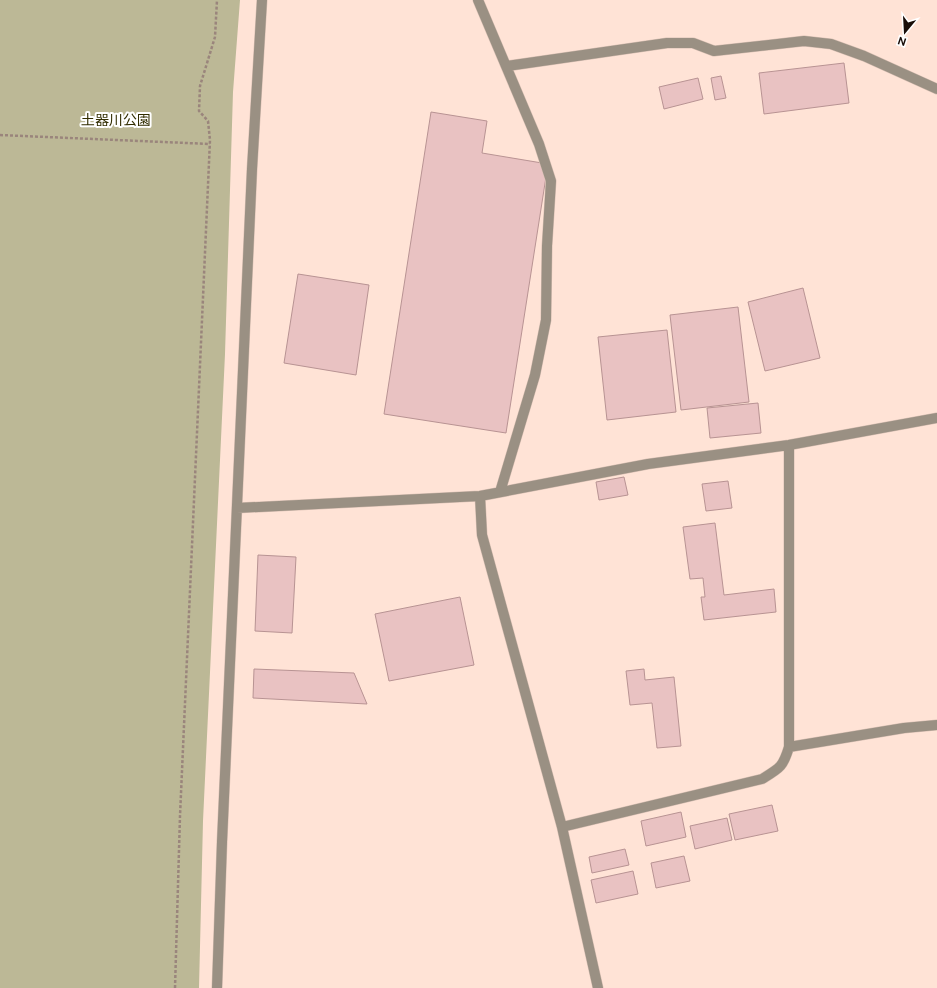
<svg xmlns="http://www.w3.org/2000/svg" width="937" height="988" viewBox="0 0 937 988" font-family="'DM Sans','Noto Sans JP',sans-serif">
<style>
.green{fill:#bcb896}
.building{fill:#e9c2c2;stroke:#b89393}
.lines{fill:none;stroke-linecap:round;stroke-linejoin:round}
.minor-casing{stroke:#dac1b5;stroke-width:11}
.path{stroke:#9a857c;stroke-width:2.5;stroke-dasharray:3 2;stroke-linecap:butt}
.minor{stroke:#9a9083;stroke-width:10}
.labels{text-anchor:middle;stroke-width:4;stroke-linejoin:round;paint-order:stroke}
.park-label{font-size:14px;fill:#322d00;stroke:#fff}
</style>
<rect width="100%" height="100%" fill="#ffe3d6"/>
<path class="green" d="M0 0H240L233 92 225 354 203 821 199 988H0Z"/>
<path class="building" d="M844 63 849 103 764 114 759 73Z
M721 76 726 98 715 100 711 78Z
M698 78 703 99 664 109 659 87Z
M431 112 487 121 482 153 548 164 506 433 384 414Z
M298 274 369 285 356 375 284 363Z
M803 288 820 358 765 371 748 302Z
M738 307 749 402 681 410 670 315Z
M667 330 676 412 607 420 598 337Z
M758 403 761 433 710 438 707 408Z
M624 477 628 495 599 500 596 482Z
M728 481 732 508 706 511 702 484Z
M715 523 724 595 774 589 776 612 704 620 701 597H705L703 578 690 579 683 527Z
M258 555 296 557 292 633 255 631Z
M460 597 474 665 389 681 375 614Z
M254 669 354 673 367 704 253 698Z
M644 669 645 680 674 677 681 746 657 748 652 703 630 705 626 671Z
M772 805 778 831 735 840 729 814Z
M681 812 686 837 646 846 641 821Z
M727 818 732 840 695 849 690 826Z
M625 849 629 865 592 873 589 857Z
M684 856 690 881 656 888 651 863Z
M633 871 638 894 596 903 591 880Z"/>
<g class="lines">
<defs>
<path id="minor" d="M478 0 539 144 551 181 547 246 546 320 535 375 500 492
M507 66 667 43H693L714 51 804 41 831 44 864 56 937 89
M480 496 482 535 562 827 598 988
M237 508 480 496 648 464 789 445 937 418
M789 747 904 728 937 725
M562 827 762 779C780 768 783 767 789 747V445
M217 988 222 842 252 169 262 0"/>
</defs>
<use href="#minor" class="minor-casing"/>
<path class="path" d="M0 135 210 144
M175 988 180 816 210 140 208 121 199 111 200 86 215 37 217 0"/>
<use href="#minor" class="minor"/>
</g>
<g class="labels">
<g class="park-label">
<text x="116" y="125">土器川公園</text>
</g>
</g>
<g transform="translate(905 32) rotate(198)" stroke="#ffffff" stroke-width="3" paint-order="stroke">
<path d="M0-3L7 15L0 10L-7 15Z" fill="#180d08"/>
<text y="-6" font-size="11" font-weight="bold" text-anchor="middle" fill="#180d08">N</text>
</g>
</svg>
